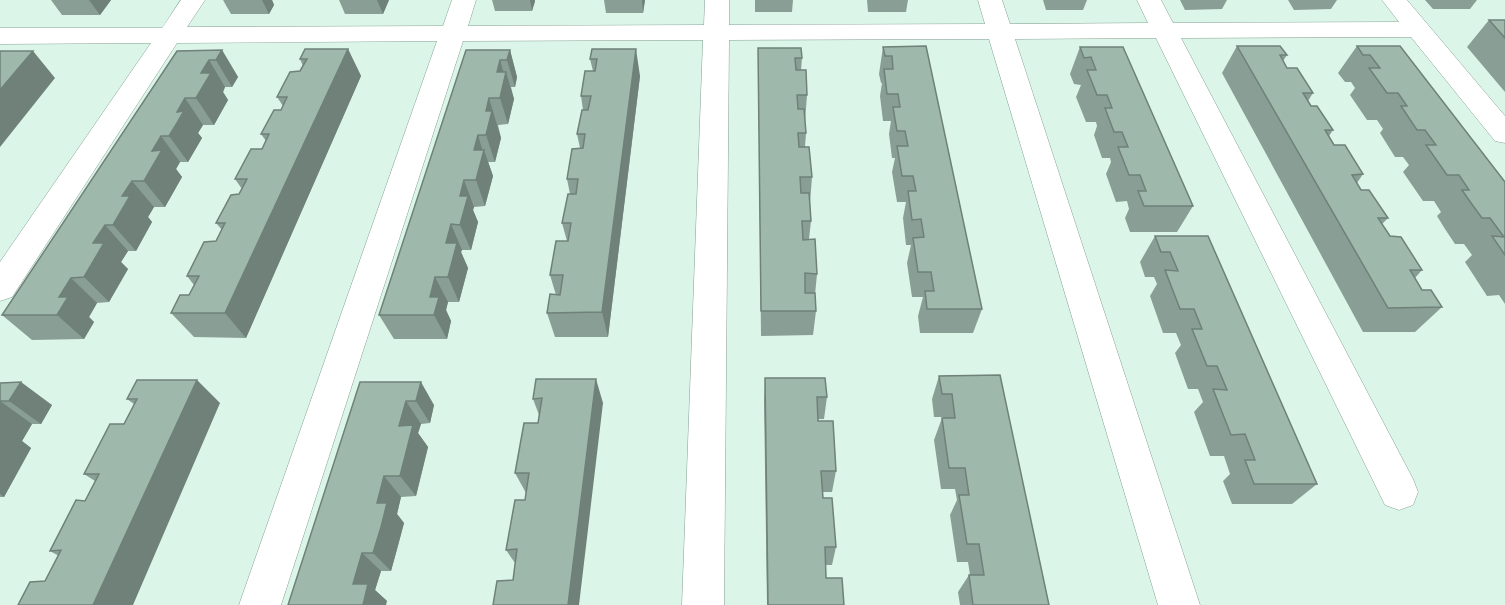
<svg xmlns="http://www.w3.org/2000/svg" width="1505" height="605" viewBox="0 0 1505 605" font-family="'Asap Condensed',sans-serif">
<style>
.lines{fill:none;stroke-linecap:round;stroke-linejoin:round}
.minor-casing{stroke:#87a094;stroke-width:1}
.minor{fill:#fff;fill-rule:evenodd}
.wall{fill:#899e94}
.shaded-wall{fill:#6f8178}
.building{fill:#9fb8ac;stroke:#6f8178;stroke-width:1.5}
</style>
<rect width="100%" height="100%" fill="#dbf6e9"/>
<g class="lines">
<defs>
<path id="minor" d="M181 0H205L187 27 443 26 452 0H476L468 26 704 25 705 0H729V25L985 24 978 0H1002L1010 24 1148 23 1137 0H1161L1173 23 1399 22 1382 0H1407L1505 116V143L1495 141 1411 37 1181 38 1413 479 1418 492 1413 505 1399 510 1385 505 1156 38 1015 39 1200 605H1158L989 39 729 40 724 605H682L703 40 463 41 281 605H239L437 41 177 43 12 297 0 301V262L151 43 0 44V28H162Z"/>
</defs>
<use href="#minor" class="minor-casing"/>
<use href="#minor" class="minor"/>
</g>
<path class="wall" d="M51 0H111L100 15H62Z
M223 0H272L274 5 269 14H231Z
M339 0H389L383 14H345Z
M492 0H535V2L532 11H495Z
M604 0H645L643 13H606Z
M755 0H793L792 12H755Z
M867 0H908L906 12H868Z
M1043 0H1087L1083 10H1046Z
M1180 0H1227L1222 9 1185 10Z
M1288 0H1337L1331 9 1294 10Z
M1425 0H1477L1470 9H1433Z
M1489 20H1505V92L1467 47Z
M926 46 982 309 973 333H920L918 316 923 297H912L907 263 911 245H906L903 218 906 202H897L892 172 895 158H892L889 134 891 121H883L880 96 882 83H881L879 74 883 47Z
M1237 46 1287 55 1283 61 1287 68 1313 93 1308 101 1311 106 1333 130 1329 136 1334 145 1363 174 1357 183 1361 190 1388 218 1382 224 1390 236 1422 270 1415 278 1422 290 1442 307 1415 332H1363L1222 73Z
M1357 46H1400L1505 182V304L1499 295 1487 296 1465 262 1472 255 1464 244H1455L1445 229 1437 216 1441 212 1434 201H1423L1403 172 1409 165 1403 157H1395L1380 133 1383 129 1377 120H1367L1350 95 1355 88 1351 82H1345L1338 73Z
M1080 47H1123L1193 206 1177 232H1130L1125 218 1129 209 1127 201 1116 202 1106 174 1111 162 1110 158H1102L1094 135 1097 126 1096 122H1086L1076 97 1081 85 1074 84 1070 74Z
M758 48 802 58 801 70 807 95 805 122 806 133 805 147 812 177 810 203 811 221 809 239 817 274 815 295 816 311 813 335 761 336Z
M348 49 361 76 246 338 194 337 171 313 189 295 194 285 187 276 216 241 222 230 216 223 239 194 242 189 235 179 262 149 266 141 261 134 281 110 283 106 277 97 300 71 303 66 300 59Z
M592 49 640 76 608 337H555L547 313 556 295 550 275 567 241 562 223 570 194 567 179 580 148 577 134 583 110 581 96 593 71 590 59Z
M222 50 238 77 232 87H225L223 92 228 100 214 125H203L198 133 202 138 188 162H180L176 169 182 177 165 207H154L148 217 152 222 136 251H128L121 262 128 269 109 302 97 303 89 317 94 322 84 339 32 340 2 315 177 51Z
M466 50H510L517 77 515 87H511L514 99 508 124 498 125 501 138 495 162H488L493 176 485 206 474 207 473 210 478 222 471 250H462L461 252 468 268 459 302H448L446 310 451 321 447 339H394L379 315Z
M1155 236H1208L1317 484 1292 504H1232L1223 481 1230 474 1224 456H1210L1194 412 1203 402 1198 389H1188L1175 353 1181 345 1176 333H1163L1150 296 1157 284 1154 277H1145L1140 262Z
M1000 375 1049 605H960L958 592 969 575H970L968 562H957L950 515 957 500 955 489H941L934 440 942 418H943V417H934L932 399 939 376Z
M765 378 827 397 824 419H818L836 471 832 492H822L823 498 836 547 832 565H825L826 578 844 605H767L764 401Z
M536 379 603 403 513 580 515 563 506 550 525 500 526 493 515 473 538 423 539 415 533 399Z
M360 382 434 405 430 423 421 424 418 433 428 447 416 496 401 497 397 514 404 523 398 546 391 571H381L375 590 387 601 288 605Z
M0 383 52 405 41 424H32L22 441 31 448 4 497H0Z
M127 399 220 403 45 581 59 556 50 551 85 501 95 481 84 474 124 424 134 404Z"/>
<path class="shaded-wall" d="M89 0H111L100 15Z
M262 0H272L274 5 269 14Z
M377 0H389L383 14Z
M530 0H535L532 11Z
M642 0H645L643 13Z
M348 49 361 76 246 338 225 313Z
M636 49 640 76 608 337 602 312Z
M222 50 238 77 232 87 216 60Z
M510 50 517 77 515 87 507 60Z
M33 51 55 78 0 147V90Z
M209 60 225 87 223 92 228 100 214 125 196 98 201 73Z
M500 60 505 77 506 72 514 99 508 124 500 98 497 72Z
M185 98 203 125 198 133 202 138 188 162 169 136 177 112Z
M489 98 501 138 495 162 486 135V111Z
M478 135 483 152 484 150 493 176 485 206 476 180 474 150Z
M161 136 180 162 176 169 182 177 165 207 144 181 152 151Z
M464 180 474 207 473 210 478 222 471 250 460 225V196Z
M132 181 154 207 148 217 152 222 136 251 113 225 122 196Z
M451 224 462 250 461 252 468 268 459 302 448 277 446 243Z
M105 225 128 251 121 262 128 269 109 302 84 277 93 243Z
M435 277 448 302 446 310 451 321 447 339 434 315 430 297Z
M71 278 97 303 89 317 94 322 84 339 57 315 59 297Z
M596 379 603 403 579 605H568Z
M197 380 220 403 133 605H93Z
M21 382 52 405 41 424 9 401Z
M421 382 434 405 430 423 416 401Z
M0 401 32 424 22 441 31 448 4 497 0 494Z
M406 401 421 424 418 433 428 447 416 496 400 476 399 426Z
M384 476 401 497 397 514 404 523 391 571 373 553 377 503Z
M362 553 381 571 375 590 387 601 386 605H363L353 584Z"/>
<path class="building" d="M1489 20H1505V38Z
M926 46 982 309H927L925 291H934L931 272H918L913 238 924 237 921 219 912 220 908 191H916L913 176H902L897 146H908L905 131H897L893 107H900L898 94H887L884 69H893L892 56H885L883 47Z
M1237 46H1280L1287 55H1280L1287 68H1297L1313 93H1303L1311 106H1317L1333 130H1325L1334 145H1345L1363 174 1352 175 1361 190H1369L1388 218H1378L1390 236 1401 237 1422 270H1410L1422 290H1431L1442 307 1388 308Z
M1357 46H1400L1505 182V255L1492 236 1504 237 1490 218H1482L1471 203 1462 190H1469L1459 175H1447L1426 145H1436L1425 130H1417L1401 106H1407L1398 93H1387L1369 68H1380L1370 55H1363Z
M1080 47H1123L1193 206H1144L1138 191H1146L1140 175H1129L1118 147H1128L1122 132H1114L1105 108H1112L1107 95H1097L1087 70H1096L1091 57 1084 58Z
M758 48H801L802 58H795L796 70H806L807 95H797L798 109H804L806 133H798L799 147H809L812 177H800L801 193H809L810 206 811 221H802L803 240 815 239 817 274 805 273V293H815L816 311H761Z
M305 49H348L225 313H171L180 295H189L199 276H187L204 242 216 241 225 223H216L231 195 239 194 247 179H235L251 149H262L269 134H261L274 110H281L287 97H277L290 72 300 71 307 59H300Z
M592 49H636L602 312 547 313 550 294 560 295 563 275H550L556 241H568L571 223H562L568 194H576L578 179H567L572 149 583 148 585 134H577L582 110H588L591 96H581L585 71H595L597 59H590Z
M222 50 216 60H209L201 73H211L196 98H185L177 112 184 111 177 123 169 136H161L152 151 162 150 144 181H132L122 196H130L113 225H105L93 243H104L84 277 71 278 59 297H68L57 315H2L177 51Z
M466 50H510L507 60H500L497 72H506L500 98H489L486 111H492L486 135H478L474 150H484L476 180H464L460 196H468L460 225 451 224 446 243H457L448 277H435L430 297H439L434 315H379Z
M0 51H33L0 90Z
M1155 236H1208L1317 484H1254L1245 460H1255L1245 434 1231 435 1213 389 1227 390 1217 366H1207L1192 329H1202L1194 309H1180L1165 270 1178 271 1170 252H1161Z
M1000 375 1049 605H973L969 575H984L979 544H967L959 495H969L965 468H949L942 418H955L952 394H942L939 376Z
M765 378H825L827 397H817L818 421H833L836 471H821L823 498H832L836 547H825L826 578H842L844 605H768Z
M536 379H596L568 605H493L497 581 513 580 517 549 506 550 515 500H525L529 473H515L524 423H538L542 398 533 399Z
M137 380H197L93 605H18L30 582 45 581 61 550 50 551 76 500 85 501 99 474H84L110 424H124L137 399H127Z
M21 382 9 401H0V383Z
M360 382H421L416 401H406L399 426 413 425 400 476H384L377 503H387L381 527 373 553H362L353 584H368L363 605H288Z"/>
</svg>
